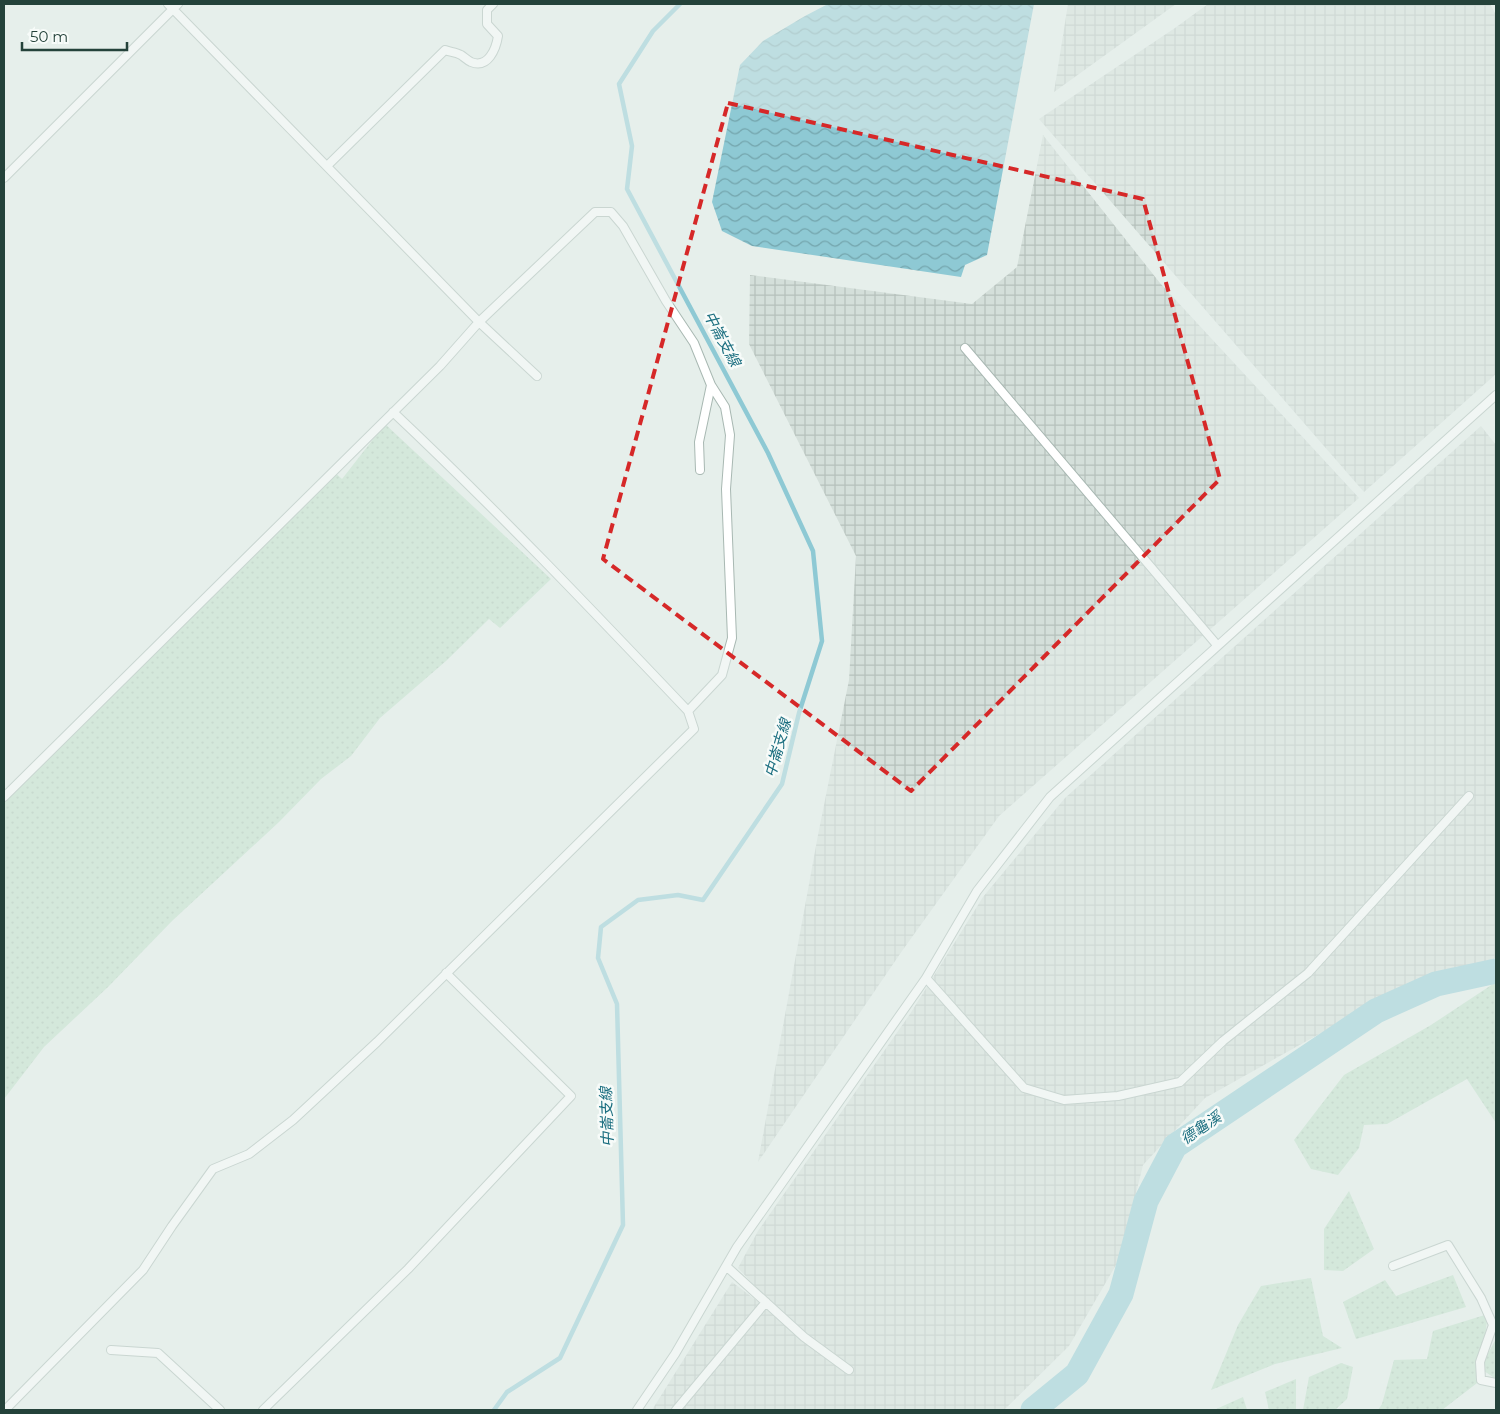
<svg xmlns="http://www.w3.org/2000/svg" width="1500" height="1414" viewBox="0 0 1500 1414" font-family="Montserrat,'Noto Sans TC',sans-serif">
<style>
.industrial{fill:url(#industrial-grid)}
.park{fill:url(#park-dots)}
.water{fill:url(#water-waves)}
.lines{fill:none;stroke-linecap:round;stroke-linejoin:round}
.stream{stroke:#8ec9d4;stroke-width:4.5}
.river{stroke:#8ec9d4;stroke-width:25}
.service-casing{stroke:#a8b8b2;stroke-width:10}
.service{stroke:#fff;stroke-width:8}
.marked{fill:none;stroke:#d62828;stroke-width:4;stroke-dasharray:10 6;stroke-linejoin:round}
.labels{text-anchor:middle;stroke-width:5;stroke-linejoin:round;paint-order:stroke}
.water-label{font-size:15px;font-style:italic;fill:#1c6f80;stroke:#f7fbf9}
</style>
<defs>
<pattern id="industrial-grid" width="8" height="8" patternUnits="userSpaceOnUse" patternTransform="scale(1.25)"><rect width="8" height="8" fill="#d4dfda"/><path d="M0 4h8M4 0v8" fill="none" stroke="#b6c1bc"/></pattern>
<pattern id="park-dots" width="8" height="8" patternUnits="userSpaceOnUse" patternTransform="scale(1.25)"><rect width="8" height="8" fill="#bfe0c8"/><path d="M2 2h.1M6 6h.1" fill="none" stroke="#a4c1ad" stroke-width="1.8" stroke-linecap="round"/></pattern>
<pattern id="water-waves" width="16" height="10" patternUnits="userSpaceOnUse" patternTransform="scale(1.25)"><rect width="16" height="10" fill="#8ec9d4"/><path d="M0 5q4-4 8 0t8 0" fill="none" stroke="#74a5ad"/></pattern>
</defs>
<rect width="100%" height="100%" fill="#e6efeb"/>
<path class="industrial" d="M1068 4H1176L1054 92Z
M1208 4H1490L1496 15V374L1364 492 1039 119 1175 28Z
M1043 135 1160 283 1359 498 999 816 902 951 758 1162 818 835 849 680 856 556 749 344 750 275 972 304 1017 267Z
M1481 426 1496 445V957L1492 961 1389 995 1205 1098 1143 1165 1120 1258 1069 1346 1004 1410H652L732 1282 801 1334 738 1268 758 1231 910 1014 983 897 1065 798Z"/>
<path class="park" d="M385 424 551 579 500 628 489 619 446 661 380 718 351 756 321 779 279 822 172 921 108 987 44 1047 4 1099V793L331 469 342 479Z
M1496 982V1123L1467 1079 1387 1124 1364 1125 1359 1148 1338 1175 1311 1169 1294 1140 1344 1075 1431 1025Z
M1349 1191 1374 1249 1343 1271 1324 1270V1229Z
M1453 1275 1466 1307 1356 1339 1343 1302 1385 1280 1396 1296Z
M1311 1278 1323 1336 1342 1348 1275 1364 1211 1390 1238 1325 1261 1286Z
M1488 1314 1481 1366 1496 1339V1379L1481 1369V1380L1442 1410H1378L1382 1404 1394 1360 1427 1359 1433 1331Z
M1341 1363 1353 1367 1347 1399 1335 1410H1303L1309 1377Z
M1296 1379V1410H1269L1265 1392Z
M1243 1397 1247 1410H1214Z"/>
<path class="water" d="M828 4H1034L987 255 965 265 961 277 752 246 722 231 712 202 740 65 763 41 805 16Z"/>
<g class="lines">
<path class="stream" d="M494 1410 507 1392 560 1358 623 1225 617 1004 598 958 601 927 638 900 678 895 703 900 782 784 799 713 822 641 813 551 768 453 627 189 632 146 619 84 653 31 680 4"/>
<path class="river" d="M1033 1410 1077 1374 1121 1294 1146 1201 1175 1146 1376 1011 1436 984 1496 971"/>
<defs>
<path id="service" d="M168 4 479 322 537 376
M327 166 445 50C450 52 456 52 461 55 464 57 467 60 471 62 488 69 496 49 498 36L487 24V10L493 4
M4 178 178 4
M965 348 1217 645
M688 711 722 675 732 638 726 489 730 435 725 407 711 385
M4 797 440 366 479 322 595 212H611L623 226 666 301 694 343 711 385 699 442 700 470
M926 978 1024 1088 1064 1100 1118 1096 1180 1082 1223 1041 1308 973 1469 796
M726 1266 804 1337 849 1370
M1393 1266 1448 1245 1481 1298 1493 1325 1480 1362 1481 1380 1496 1383
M111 1350 158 1353 220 1410
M5 1410 143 1270 172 1226 213 1169 249 1154 293 1120 377 1042 694 729 688 711C592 610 495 508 393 412
M263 1410 408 1269 571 1096 446 973
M637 1410 675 1354 737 1247 926 978 977 891 1050 797 1496 395
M676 1410 766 1302"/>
</defs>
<use href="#service" class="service-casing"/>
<use href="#service" class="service"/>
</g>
<path d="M0 0H1500V1414H0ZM728 103 1143 199 1220 479 911 791 603 559Z" fill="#e6efeb" fill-opacity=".55" fill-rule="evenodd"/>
<path class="marked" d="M728 103 1143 199 1220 479 911 791 603 559Z"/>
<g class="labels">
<g class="water-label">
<text transform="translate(722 339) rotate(62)" y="5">中崙支線</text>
<text transform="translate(778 748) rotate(-74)" y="5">中崙支線</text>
<text transform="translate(607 1117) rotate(-92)" y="5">中崙支線</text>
<text transform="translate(1201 1128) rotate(-34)" y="5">德龜溪</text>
</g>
</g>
<rect width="1500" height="1414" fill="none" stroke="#24423a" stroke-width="10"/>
<path d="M22 42v8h105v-8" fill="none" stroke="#24423a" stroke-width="2.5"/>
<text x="30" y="42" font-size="15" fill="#24423a" stroke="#f7fbf9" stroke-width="4" paint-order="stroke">50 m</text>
</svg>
